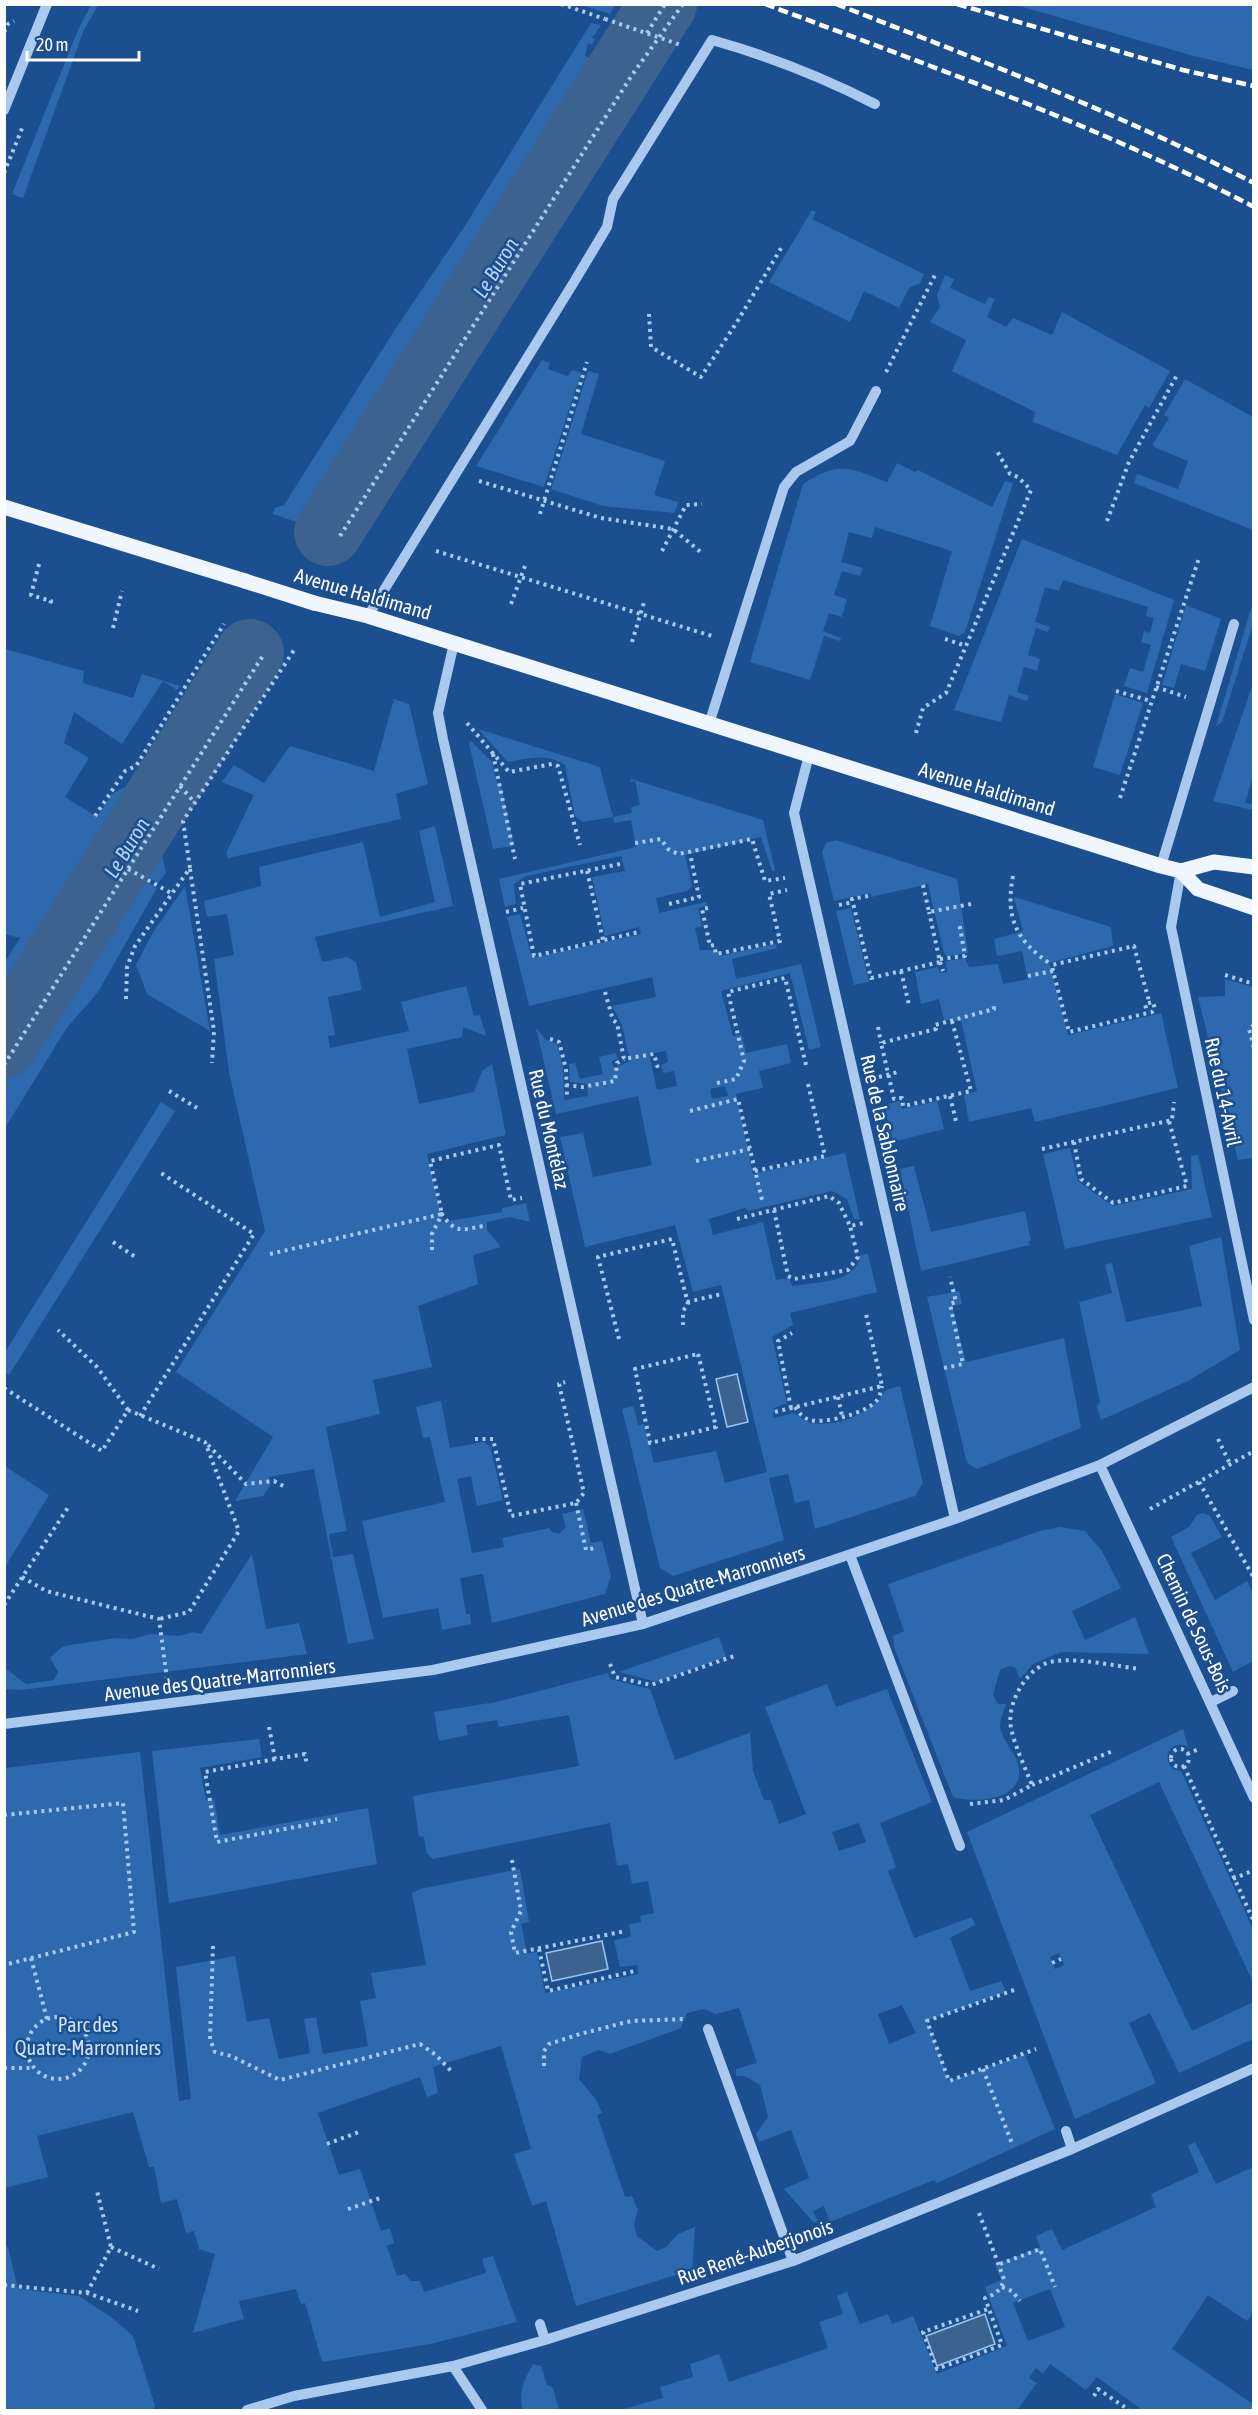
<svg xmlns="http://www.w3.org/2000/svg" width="1258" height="2415" viewBox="0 0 1258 2415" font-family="'Asap Condensed',sans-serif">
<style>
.green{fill:#2e69ad;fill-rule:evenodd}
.water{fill:#3c6290;stroke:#9cc4f0;stroke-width:1.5}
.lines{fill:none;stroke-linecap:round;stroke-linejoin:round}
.river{stroke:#3c6290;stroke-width:68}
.path{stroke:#a9c9ee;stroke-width:4;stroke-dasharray:3 4.5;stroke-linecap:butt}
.minor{stroke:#a9c9ee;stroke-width:10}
.major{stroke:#f0f6ff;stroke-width:15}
.rail{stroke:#fff;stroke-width:4.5;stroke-dasharray:10 4.5;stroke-linecap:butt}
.path-bridge{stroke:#a9c9ee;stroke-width:4;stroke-dasharray:3 4.5;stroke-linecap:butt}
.major-bridge{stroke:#f0f6ff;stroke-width:15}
.labels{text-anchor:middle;stroke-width:5;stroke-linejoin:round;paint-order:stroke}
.street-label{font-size:20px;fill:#fff;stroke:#1b4f8f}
.park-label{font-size:20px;fill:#cfe3fa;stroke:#1b4f8f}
.water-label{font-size:21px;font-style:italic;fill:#b5d3f5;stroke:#1b4f8f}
</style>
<rect width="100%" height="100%" fill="#1b4f8f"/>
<path class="green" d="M91 5H98L83 32 23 198 12 194 78 30Z
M581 5H615L610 14Z
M1016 5H1253V70L1190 55Z
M591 23 601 25 592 38 595 39 592 45 588 43 585 55 606 70 350 478 331 485 341 490 317 529 273 514 275 508 284 505 394 331 466 224Z
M812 210 816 212 812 219 924 274 920 283 909 288 899 308 864 291 850 322 769 282Z
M945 275 954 279 950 288 985 304 989 297 995 299 987 317 1006 327 1013 318 1052 335 1062 312 1170 371 1149 408 1145 405 1117 455 1033 422 1035 412 952 371 966 340 930 322 940 307 937 295Z
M474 330 482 340 372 517 347 539 344 537Z
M542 360 550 363 548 369 568 376 572 370 581 373 544 487 476 466Z
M588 371 599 374 581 434 665 461 654 495 678 502 675 513 603 506 551 489Z
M1185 379 1253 417V530L1134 483 1137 474 1178 489 1188 461 1154 447 1153 444 1169 418 1164 415Z
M897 463 915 472 918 470 992 507 1005 481 1013 483 965 632 959 636 930 626 952 551 875 527 872 538 849 532 841 562 863 568 860 576 842 571 834 595 847 599 842 617 829 613 823 631 841 638 840 641 824 636 810 680 750 662 803 484C839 460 850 468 887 482Z
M1022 539 1174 600 1147 693 1124 686 1130 668 1143 672 1151 645 1141 642 1144 631 1150 633 1154 618 1146 616 1148 607 1063 580 1059 591 1045 587 1035 622 1050 627 1048 632 1036 628 1028 655 1040 659 1037 671 1024 667 1017 692 1029 696 1027 701 1009 695 1001 722 954 710Z
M1253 602V624L1222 722 1216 726Z
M1186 605 1221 619 1205 671 1181 664 1174 688 1162 685Z
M218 639 242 647 5 1020V962L20 938 5 934V649L84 671 83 683 133 698 142 674 180 686 177 690 163 681 122 744 74 712 64 743 89 758 65 797 97 817 113 793 129 785 208 659Z
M268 656 271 657 242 715 191 795 184 788Z
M1253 683V776L1245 803 1253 804V810L1213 801Z
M1115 694 1143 703 1120 775 1093 767Z
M394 699 409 704 428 784 396 794 401 819 228 858 226 853 254 795 222 782 234 765 264 783 290 746 374 771Z
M478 729 600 767 613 817 632 813 631 807 640 805 635 781 630 782 631 779 763 820 775 871H772L761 837 685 855 692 886 687 891 656 898 659 913 706 902 707 906 698 908 702 926 695 928 700 950H718L719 956 776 944 777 948 732 959 736 979 801 964 821 1047 809 1050 790 973 721 991 733 1036 742 1035 746 1053 787 1044 791 1063 759 1071 763 1088 736 1094 753 1174 845 1153 860 1219H854L847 1199 832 1191 748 1211 745 1208 709 1219 713 1235 763 1222 776 1280 789 1278 792 1286C816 1282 855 1284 861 1255L868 1254 877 1292 790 1313 793 1325 772 1337 787 1403 774 1408 773 1418 794 1413C799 1416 805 1422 811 1423 840 1427 871 1414 886 1390L900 1386 923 1483 915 1496 815 1529 809 1500 795 1503 788 1474 769 1478 784 1540 673 1576 660 1568 622 1409 633 1406 638 1425 644 1424 654 1463 716 1451 725 1483 767 1472 721 1285 693 1292 675 1225 585 1247 560 1137 583 1133 593 1177 652 1165 638 1096 556 1114 536 1028 546 1040 557 1044 563 1067 564 1100 588 1096 587 1084 570 1082 569 1064 575 1063 580 1079 603 1074 599 1057 616 1053 618 1059 612 1061 614 1068 630 1061 622 1025 612 1006 656 997 652 977 529 1006 507 917 520 914 532 958 641 934 639 927 605 936 592 877 625 871 621 856 526 876 514 884 516 904 505 907 499 879 636 847 631 820 614 823 613 817 583 822 575 816 565 765C547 753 528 758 508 762ZM666 1051 668 1062 661 1065 663 1073 674 1071 677 1086 657 1090 649 1054ZM725 1086 728 1096 712 1099 710 1089Z
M471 741 492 762 497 783 500 782 514 846 493 849 469 743Z
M176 800 183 806 160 845 166 873 158 883 134 869Z
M435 826 453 906 315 937 322 962 347 957 356 962 362 990 328 997 335 1035 328 1036 330 1048 409 1031 401 1002 466 986 474 1016 480 1015 486 1036 463 1027 462 1037 407 1049 419 1104 474 1092 482 1071 492 1064 506 1135 427 1154 443 1222 502 1212V1208L526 1203 530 1222 510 1217 487 1222V1230L501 1247 473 1255 478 1284 418 1306 432 1367 373 1380 380 1414 326 1427 347 1531 329 1534 333 1557 353 1554 374 1639 348 1644 314 1469 269 1477 270 1486 263 1496 235 1501 273 1437 176 1372 265 1231 229 1072 214 959 234 955 227 914 207 917 204 901 261 886 259 867 363 842 380 917 435 902 419 831Z
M836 840 957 879 968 953 947 956 944 953 928 884 871 897 870 893 834 901 822 852 826 843Z
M131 874 157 888 98 992 66 1029 5 1128V1073Z
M185 886 210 1031 147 994 136 965 152 934Z
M1014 897 1111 927 1113 946 1049 963 1068 1035 1161 1013 1178 1088 1035 1122 1031 1108 969 1122 964 1095 977 1091 961 1021 944 1020 939 999 921 1004 915 972 938 967 940 973 947 972 946 961 965 958 969 967 998 964 1003 984 1028 979 1022 951 997 956 994 939 1023 931Z
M851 908 869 982 854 985 836 911Z
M1225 979 1253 987V1158L1238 1160 1198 997 1225 996Z
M900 1101 902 1109 937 1101 944 1129 893 1142 884 1105Z
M161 1102 175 1111 9 1375 5 1372V1352Z
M1070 1148 1078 1181 1112 1206 1192 1189 1191 1156 1198 1155 1212 1217 1065 1249 1043 1154Z
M914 1166 931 1232 1025 1211 1031 1241 1028 1242 1030 1245 921 1271 900 1169Z
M1221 1237 1240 1350 1188 1381 1101 1420 1097 1406 1100 1402 1079 1302 1112 1293 1105 1265 1112 1263 1126 1322 1202 1306 1189 1246Z
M959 1291 962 1304 952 1306 966 1362 1064 1338 1081 1428 977 1469 967 1463 927 1297Z
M441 1401 450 1448 483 1442 490 1446 503 1500 477 1506 471 1476 457 1479 472 1553 504 1547 502 1538 549 1528 552 1532 559 1534 566 1527 562 1514 583 1509 591 1543 602 1541 611 1576 605 1594 492 1623 483 1574 460 1578 466 1614H470L471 1624 442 1630 438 1608 383 1618 362 1521 445 1502 430 1437 423 1438 416 1407Z
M5 1466 49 1495 5 1567Z
M1203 1513 1210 1516 1222 1537 1191 1553 1215 1600 1247 1581 1253 1593V1661L1233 1672 1171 1537 1189 1527 1197 1515Z
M1060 1527 1085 1531 1102 1551 1121 1588 1072 1611 1085 1640 1135 1617 1149 1654 1061 1652 1033 1664 1020 1679 1015 1667 1009 1666 1000 1670 993 1695 998 1704H1006C1004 1710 1000 1720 1000 1726 1001 1739 1015 1752 1018 1764 1028 1800 975 1804 953 1797L894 1647 893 1636 904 1631 888 1584 1040 1531Z
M252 1554 266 1629 299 1623 307 1654 21 1690 5 1689V1668L26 1684 54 1680 58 1672 50 1658 62 1647 70 1645 116 1638 131 1639 151 1634 179 1636 194 1632 201 1634Z
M719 1637 726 1657 657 1682 619 1672Z
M608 1673 610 1679 650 1689 675 1760 752 1732 750 1734 753 1771 764 1800H771L779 1824 806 1814 765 1707 827 1684 836 1707 887 1689 932 1802 880 1823 896 1867 888 1871 914 1938 972 1917 975 1925 950 1938 970 1991 1001 1981 1006 1992 927 2021 949 2081 1025 2054 1055 2129 937 2183 934 2180 830 2222 824 2206 813 2211 818 2221 814 2223 784 2189 809 2178 791 2130 759 2142 756 2134 768 2117 760 2085 745 2076H736V2069L757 2063 739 2008 716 2014 704 2009 687 2013 681 2028 610 2054 599 2050 582 2057 579 2079 597 2101 602 2113 597 2115 625 2197 632 2196 638 2210 634 2225 637 2236 657 2251 666 2247 678 2234 695 2227 692 2270 576 2306 546 2201 532 2206 514 2154 531 2149 501 2046 433 2067 438 2093 427 2097 420 2077 318 2113 339 2175 360 2169 381 2231 390 2228 394 2243 387 2246 397 2276 405 2274 411 2281H420L424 2292 486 2273 482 2259 493 2256 517 2322 430 2344 322 2362 305 2303 301 2304 296 2289 239 2301 244 2319 193 2333 215 2254 199 2249 194 2231 186 2233 177 2199 161 2203 154 2167H149L133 2112 37 2136 48 2177 5 2188V1768L140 1752 179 2101 191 2099 176 1967 235 1956 247 2022 269 2018 279 2059 310 2053 304 2019 316 2017 323 2054 368 2046 360 2001 376 1998 371 1973 426 1965 412 1893 420 1889 520 1869 529 1922 521 1924 527 1953 537 1952 545 1993 638 1974 637 1965 620 1967 614 1940 631 1937 629 1924 641 1922 640 1916 654 1913 648 1881 632 1884 628 1864 617 1866 610 1823 433 1859 427 1854 424 1837 419 1836 413 1796 579 1766 569 1715 499 1727 497 1720 466 1725 468 1735 439 1741 434 1712 496 1702ZM859 1823 866 1842 839 1851 832 1832ZM902 2005 916 2033 889 2044 878 2014Z
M1183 1729 1188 1747C1172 1738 1160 1757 1173 1769L1181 1771 1253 1929V1982L1159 1782 1090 1815 1192 2031 1253 2002V2039L1179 2073 1150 2013 1129 2023 1156 2083 1075 2119 967 1832ZM1059 1953 1064 1965 1055 1969 1050 1957Z
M259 1739 262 1757 200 1768 206 1800 214 1799 220 1835 368 1808 377 1864 169 1903 152 1751Z
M1195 2142 1216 2184 1253 2167V2313L1247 2321 1208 2295 1172 2349 1253 2404V2410H1142L1097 2377 1086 2390 1050 2364 1043 2374 1036 2368 1029 2378 1037 2383 1017 2410H620L663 2398 660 2387 693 2377 690 2364 719 2354 729 2382 828 2348 819 2322 843 2314 837 2296 847 2292 860 2324 888 2314 892 2324 913 2316 937 2374 1007 2346 985 2287 1001 2280 995 2264 1040 2248 1036 2236 1052 2229 1062 2250 1156 2207 1151 2194 1199 2172 1188 2146ZM1050 2289 1065 2327 1028 2341 1013 2303Z
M8 2247 18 2289 79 2296 111 2317 133 2336 155 2406 153 2410H5L4 2248Z
M533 2364 541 2366 547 2385 553 2388 559 2410H523C518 2391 524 2381 533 2364Z"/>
<path class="water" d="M737 1374 748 1422 727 1427 716 1379Z
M602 1941 608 1969 552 1981 546 1953Z
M985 2314 995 2344 937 2366 926 2336Z"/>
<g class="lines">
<path class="river" d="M328 532 663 4
M4 1044 250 653"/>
<path class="path" d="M561 4 605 19
M4 32 8 24 14 21
M647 33 665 4
M4 173 23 126
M649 314 651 347 701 377 737 322 783 245
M886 372 936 273
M479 481 601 518 673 529 703 554
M540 514 587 362
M1107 521 1129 462 1177 375
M340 536 632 75 683 4
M436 551 712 636
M662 551 686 505 702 504
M39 564 31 595 51 601 49 607
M511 604 526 563
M113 628 122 591
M945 639 966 646 1031 490 1018 477 1010 474 997 451
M632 642 645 599
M1156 687 1186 697
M1116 691 1151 701
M467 723 509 772 552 764 558 766 580 845
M916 733 923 708 946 693 966 646
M493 754 515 859
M180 786 195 803
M1120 798 1199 558
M95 816 125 771 136 766 224 624
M635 843 661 839 668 849 678 854 752 839 765 881 785 878
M620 864 520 884 534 956 639 932
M128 869 171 893
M190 869 214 1031 212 1063
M587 871 603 940
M1013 876C1005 918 1016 941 1052 965
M923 885 929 912 971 904
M868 896 852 899 871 978 940 962 929 912
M669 904 699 897 690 853
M839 905 853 902
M708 908 702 909 710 946 714 945 716 954 780 941 769 894 787 890
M506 912 523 908
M940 959 965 956 959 922
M940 962 943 971
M901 971 909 1005
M1053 971 1052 965 1134 946 1149 1001
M1225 975 1254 984
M1028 976 1053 971 1069 1032 1152 1012 1155 1009 1153 1002 1145 1004 1147 1012
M605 992 613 1020 617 1023 624 1059 654 1054 659 1072
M126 999 127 967 135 946 190 868 183 821 296 647
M952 1021 971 1091 903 1106 902 1098 894 1099 881 1043 936 1029 935 1025 994 1009 993 1002
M1254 1025 1249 1029 1254 1048
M878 1027 881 1043
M550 1039 559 1042 566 1069 567 1098
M4 1065 264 654
M879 1077 898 1072
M717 1083 736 1079 744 1061 728 992 785 978 807 1069
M566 1085 582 1087 615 1081 617 1063 624 1059
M169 1091 197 1108
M950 1096 956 1121
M690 1111 738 1099 763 1204
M1074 1142 1081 1179 1113 1203 1187 1186 1169 1121
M1042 1149 1172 1120 1174 1102
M696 1161 750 1149
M755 1171 825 1156 808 1084
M774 1210 788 1276 794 1279 848 1270 858 1257 850 1226
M737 1219 829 1196 839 1203 850 1226 864 1223
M113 1242 137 1258
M432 1250V1234L442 1214C455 1234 462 1230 483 1226
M270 1254 442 1214 430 1161 499 1145 511 1200 522 1198
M687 1302 722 1294
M619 1339 598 1257 672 1239 688 1304 683 1311V1325
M698 1354 716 1427 650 1443 635 1369Z
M944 1368 963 1364 950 1304 956 1302 950 1277
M4 1388 102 1451 128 1410 97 1367 58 1330
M838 1397 842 1416
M795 1407C799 1413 803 1418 810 1420 824 1424 868 1413 877 1400 880 1397 881 1390 882 1386
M791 1408 778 1341 792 1333
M128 1410 205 1442 239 1531 189 1612 159 1619
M775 1412 882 1386 866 1314
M140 1416 254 1234 158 1171
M475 1439H493L511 1516 576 1503 584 1493 559 1384 565 1382
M1218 1439 1230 1464
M208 1445 246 1484 274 1481 285 1487
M1199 1482 1254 1578
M576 1503 586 1550 595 1548
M1150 1509 1254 1451
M22 1577 46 1591 159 1619 167 1679
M4 1605 69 1506
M610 1664 615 1677 651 1685 737 1655
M269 1727 275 1759 305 1754 307 1766
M1171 1758a9 9 0 1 1 18 0a9 9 0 1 1-18 0Z
M1187 1754 1199 1749
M275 1759 205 1772 217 1842 337 1819
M1184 1766 1254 1922
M1032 1785 1115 1750
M970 1804 1004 1800 1032 1785C1025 1767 1015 1747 1011 1728 1006 1702 1029 1663 1056 1661 1081 1658 1115 1666 1140 1669
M4 1815 123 1803 134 1932 4 1965
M512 1860 521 1911 511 1932 515 1953 626 1931
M1233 1879 1254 1870
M213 1946 210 2039 215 2052 231 2056 280 2080 420 2044 436 2055 451 2071
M539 1949 548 1991 635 1971
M31 1958 47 2019
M1052 1963 1061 1959
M1014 1990 927 2021 949 2081 1036 2049
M27 2048a31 31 0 1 1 62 0a31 31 0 1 1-62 0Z
M544 2066V2051L549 2044 580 2034 631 2021 686 2019
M4 2068H33
M983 2069 1013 2146
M327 2144 359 2132
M348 2209 380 2198
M979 2213 1004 2279C1001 2290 996 2294 985 2298L1002 2345 937 2369 923 2332 988 2309
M111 2247 159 2269
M1000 2264 1040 2249 1055 2287
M4 2285 87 2293 138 2311
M1002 2287 1012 2291 1020 2301
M87 2293 111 2247 97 2191
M1253 2325 1254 2324
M1094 2396 1098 2389 1129 2410"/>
<path class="minor" d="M4 110 47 4
M368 616 574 282 607 227 613 199 712 40C769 56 822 77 875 104
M454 643 438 713 443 739 643 1624
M709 724 784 487 796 472 850 441 876 391
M809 755 794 813 955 1519
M1161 866 1234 624
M1181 871 1171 927 1254 1320
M1100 1465 1254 1798
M850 1555 960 1846
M1211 1702 1233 1691
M4 1724 433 1670 643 1624 955 1519 1100 1465 1254 1387
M708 2029 793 2261
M1066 2131 1072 2149
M540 2324 545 2340
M453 2366 482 2410
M247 2410 294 2396 453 2366 545 2340 793 2261 1072 2149 1254 2068"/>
<path class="major" d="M4 507 245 581
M314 603 368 616 1161 866 1181 871 1214 862 1254 867
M1181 871 1198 889 1254 908"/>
<path class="rail" d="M765 4C930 66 1098 125 1254 207
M836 4C977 59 1119 113 1254 183
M957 4 1183 70 1254 86"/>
<path class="path-bridge" d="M605 19 681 45"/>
<path class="major-bridge" d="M245 581 314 603"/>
</g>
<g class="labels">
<g class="street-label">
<text transform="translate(363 594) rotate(16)" y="7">Avenue Haldimand</text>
<text transform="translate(987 789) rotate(17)" y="7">Avenue Haldimand</text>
<text transform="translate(1223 1092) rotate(78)" y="7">Rue du 14-Avril</text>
<text transform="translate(549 1129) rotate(77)" y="7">Rue du Montélaz</text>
<text transform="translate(885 1133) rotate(77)" y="7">Rue de la Sablonnaire</text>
<text transform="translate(693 1586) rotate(-17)" y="7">Avenue des Quatre-Marronniers</text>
<text transform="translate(1194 1623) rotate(65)" y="7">Chemin de Sous-Bois</text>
<text transform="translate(220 1680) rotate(-7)" y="7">Avenue des Quatre-Marronniers</text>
<text transform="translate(755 2252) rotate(-19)" y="7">Rue René-Auberjonois</text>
</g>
<g class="park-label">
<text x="88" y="2032">Parc des<tspan x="88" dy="23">Quatre-Marronniers</tspan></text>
</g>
<g class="water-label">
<text transform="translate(496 268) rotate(-58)" y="7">Le Buron</text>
<text transform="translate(127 848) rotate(-58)" y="7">Le Buron</text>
</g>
</g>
<rect width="1258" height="2415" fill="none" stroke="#ffffff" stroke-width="12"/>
<path d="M27 51v9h112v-9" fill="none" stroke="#ffffff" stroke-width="3"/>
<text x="36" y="51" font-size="18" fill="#ffffff" stroke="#1b4f8f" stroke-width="4.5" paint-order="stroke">20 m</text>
</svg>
